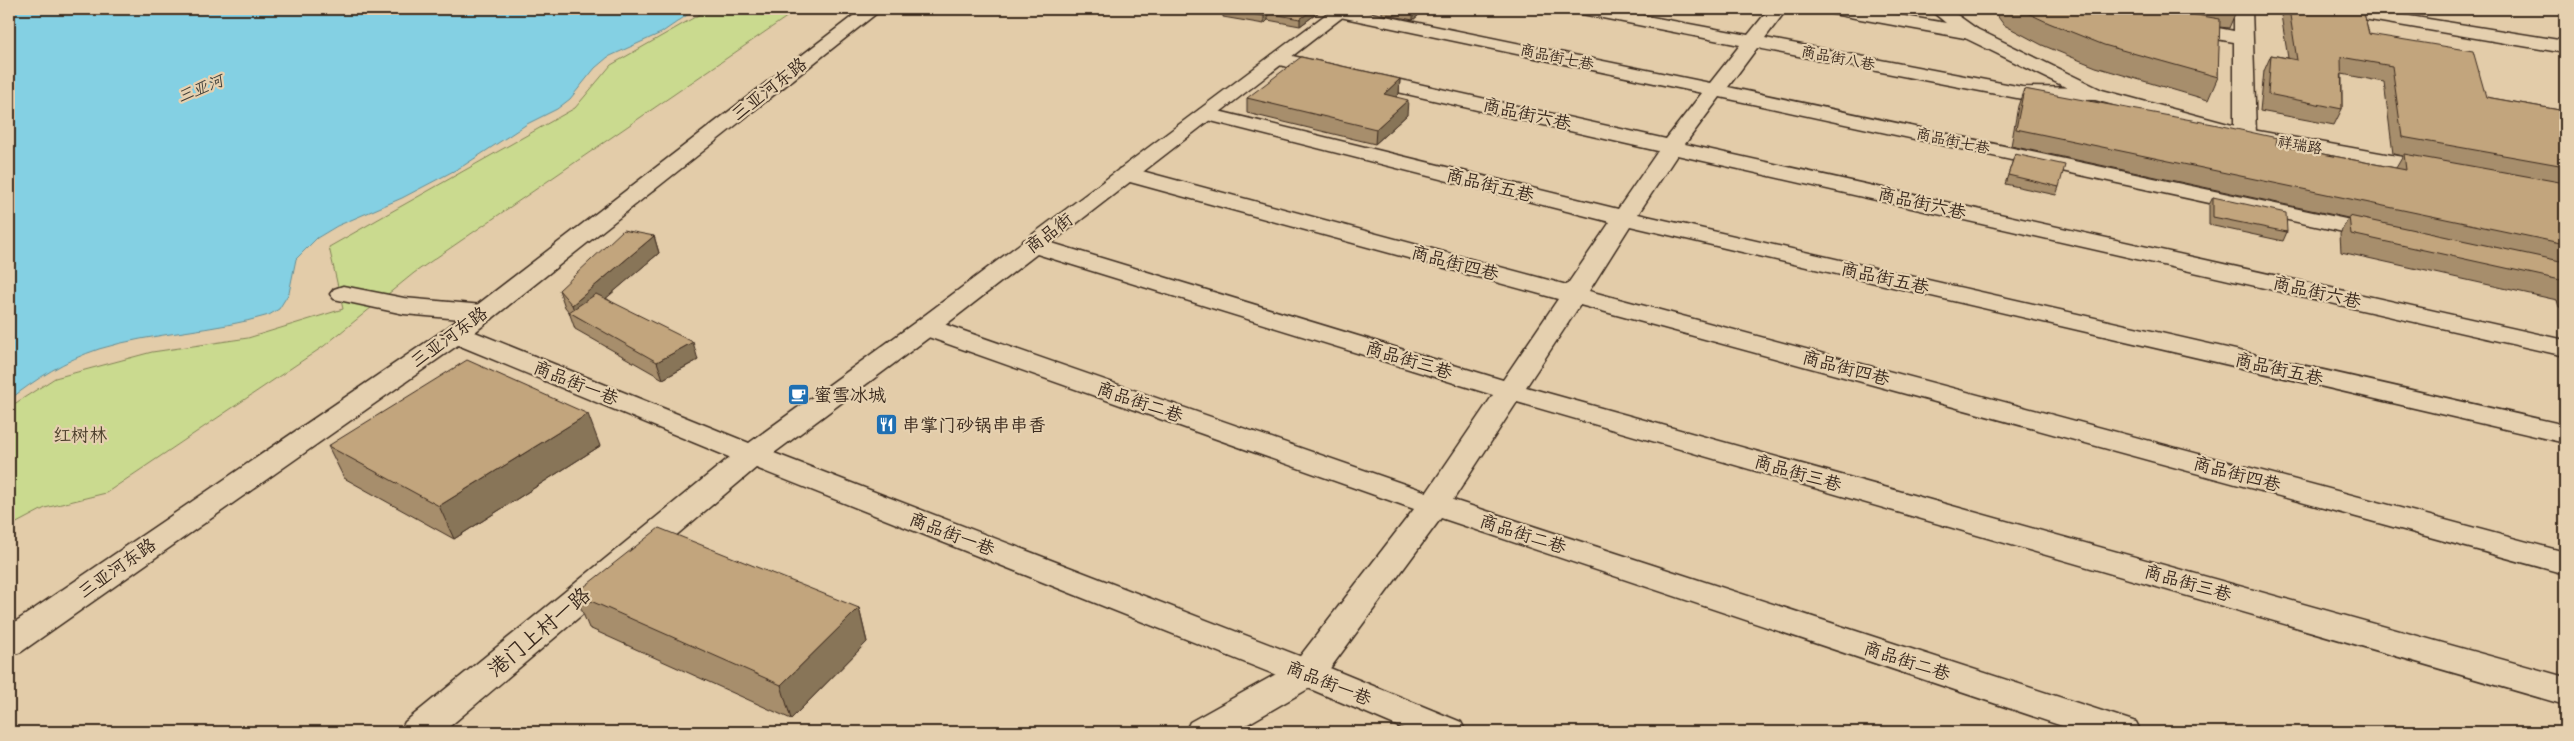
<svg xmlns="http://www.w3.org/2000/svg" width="2574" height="741" viewBox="0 0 2574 741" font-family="Kalam,'LXGW WenKai TC',sans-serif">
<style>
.green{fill:#cada8f;stroke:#828256}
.water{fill:#84d0e3;stroke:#678e94}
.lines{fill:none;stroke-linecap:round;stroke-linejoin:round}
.street-casing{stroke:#3b2a1e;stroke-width:3}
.secondary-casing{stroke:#3b2a1e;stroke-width:3}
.street{fill:#e5d0af;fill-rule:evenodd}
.secondary{fill:#e5d0af;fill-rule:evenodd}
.wall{fill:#a78e6c;stroke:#3b2a1e}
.shaded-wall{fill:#887458;stroke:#3b2a1e}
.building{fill:#c2a57d;stroke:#3b2a1e}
.labels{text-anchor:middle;stroke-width:4.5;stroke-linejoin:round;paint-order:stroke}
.far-street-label{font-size:15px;fill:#3b2a1e;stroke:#e5d0af}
.far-water-label{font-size:16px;font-style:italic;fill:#46433c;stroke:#e5d0af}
.street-label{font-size:18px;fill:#3b2a1e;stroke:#e5d0af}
.poi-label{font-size:18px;fill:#3b2a1e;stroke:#e5d0af;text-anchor:start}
.park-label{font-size:18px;fill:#493c29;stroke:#e5d0af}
.near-street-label{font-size:21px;fill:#3b2a1e;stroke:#e5d0af}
</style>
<rect width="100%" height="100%" fill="#e3cca9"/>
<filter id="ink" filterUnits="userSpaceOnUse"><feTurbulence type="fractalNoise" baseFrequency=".02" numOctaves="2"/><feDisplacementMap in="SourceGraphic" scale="10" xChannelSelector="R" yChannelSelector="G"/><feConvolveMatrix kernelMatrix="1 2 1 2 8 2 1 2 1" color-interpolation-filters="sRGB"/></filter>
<g filter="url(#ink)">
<path class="green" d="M709 9H781L791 14 414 273 324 346 106 493 45 508 9 527V409L11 406 55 378 152 352 248 338 343 309 329 247 575 108 611 65Z"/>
<path class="water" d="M16 9H696L661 33 608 57 595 68 570 99 557 109 527 124 463 166 402 198 337 226 317 238 296 259 289 293 279 309 269 315C213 332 154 332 99 349 65 360 36 379 9 400V11Z"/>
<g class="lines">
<defs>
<path id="street" d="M1333 9H1351L1710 83 1740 45 1582 14 1576 13 1573 9H1609L1748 35 1769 9H1787L1765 38 2022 87 2095 88 2102 90 2105 94 2102 98 2095 100 2022 99 1757 48 1728 87 2388 228 2392 233 2388 238 2380 240 1720 97 1685 144 2565 340V356L1677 155 1638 214 2565 425V443L1630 226 1589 291 2565 552V574L1580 305 1526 387 2565 677V705L1517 402 1453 500 2136 722 2141 732H2080L1441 518 1320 682 1234 732H1185L1190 722 1294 664 1414 509 917 333 913 327 917 321 926 319 935 321 1427 492 1493 395 1024 250 1021 245 1024 240 1033 238 1042 240 1503 380 1558 299 1119 179 1116 174 1119 169 1127 167 1567 285 1610 222 1199 118 1196 114 1199 110 1206 108 1618 209 1658 151 1279 65 1272 63 1269 59 1272 55 1279 53 1666 139 1702 93 1340 17 1334 16 1331 12Z
M1824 9H1863L1970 27 1977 29 1979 33 1977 37 1970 39 1833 14 1827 13Z
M2234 9H2252L2256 135 2253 140 2245 141 2237 140 2234 135V42L2181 33 2174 31 2172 27 2174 23 2181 21 2234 31Z
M2325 9H2366L2565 41V53L2334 14 2328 13Z
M343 286 404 298 483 305 492 307 496 313 492 319 483 321 404 314 334 299 330 294 334 289Z
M752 446 763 448 767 455 763 462 443 732H400L405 722 741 448Z"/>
<path id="secondary" d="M862 9H882L475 332 749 443 917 321 1333 9H1353L935 333 774 453 1320 664 1461 722 1466 732H1411L1294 682 741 462 458 345 21 652 9 656V626L447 328Z
M1929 9H1949L1977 29 2102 90 2247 129 2436 163 2444 165 2447 170 2444 175 2436 177 2245 141 2088 98 1963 37Z"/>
</defs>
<use href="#street" class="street-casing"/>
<use href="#secondary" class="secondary-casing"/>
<use href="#street" class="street"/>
<use href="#secondary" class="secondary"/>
</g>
<path class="wall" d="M1196 9H1323L1300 26 1268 20 1264 24 1223 17V13Z
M1382 9H1426L1413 20 1382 14Z
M1992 9H2237L2229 28 2219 27 2218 77 2208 100 2096 67 2042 45 2004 25Z
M2280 9H2363L2369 34 2486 97 2565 111V308L2559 307 2557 300 2341 252 2340 234 2348 218 2011 146 2018 106 2024 89 2276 145 2396 168 2403 156 2393 154 2384 82 2342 74V109L2334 125 2260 111 2264 71 2271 55 2288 58Z
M1400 79 1399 94 1396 97 1407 115 1375 144 1247 113V98Z
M2015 154 2059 187 2056 195 2005 184Z
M2213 197 2287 232 2283 241 2209 225V205Z
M654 236 659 253 606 298 698 360 663 379 575 329 569 312 565 307 559 290Z
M328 446H600L454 539 344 478Z
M575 594 859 608 867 642 791 719 589 628Z"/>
<path class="shaded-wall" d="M1314 9H1323L1300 26V19Z
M1418 9H1426L1413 20V13Z
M1268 13V20L1264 24V16Z
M1400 79 1399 94 1383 109 1384 94Z
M1408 100 1407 115 1375 144 1376 129Z
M654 236 659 253 582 319 576 316 572 305Z
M693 342 698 360 663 379 657 362Z
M588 414 600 446 454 539 439 506Z
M859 608 867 642 791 719 781 685Z"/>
<path class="building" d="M1224 9H1314L1300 19 1268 13 1264 16 1223 10Z
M1394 9H1418L1413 13Z
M2019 9H2161L2220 19 2218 77 2104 45 2049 23Z
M2289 9H2363L2369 34 2473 51 2486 97 2565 111V166L2402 137 2392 66 2341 57 2342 109 2268 94 2271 55 2297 60Z
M1301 57 1400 79 1384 94 1408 100 1376 129 1247 98Z
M2024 89 2213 124 2277 138 2276 145 2406 170 2404 154 2565 183V244L2016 129Z
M2015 154 2065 165 2059 187 2008 175Z
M2213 197 2286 213 2287 232 2213 217Z
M2349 216 2565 262V281L2351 234Z
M623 230 654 236 572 305 559 290Z
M596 294 693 342 657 362 569 312Z
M467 360 588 414 439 506 328 446Z
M659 528 859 608 781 685 575 594Z"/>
</g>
<defs>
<symbol id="cafe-square" viewBox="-11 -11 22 22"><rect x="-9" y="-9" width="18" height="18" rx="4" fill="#1f6fb2" stroke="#e5d0af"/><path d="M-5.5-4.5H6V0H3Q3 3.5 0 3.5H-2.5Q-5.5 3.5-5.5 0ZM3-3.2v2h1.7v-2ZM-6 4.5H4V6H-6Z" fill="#fff"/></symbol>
<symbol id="restaurant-square" viewBox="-11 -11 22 22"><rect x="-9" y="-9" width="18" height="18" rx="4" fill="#1f6fb2" stroke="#e5d0af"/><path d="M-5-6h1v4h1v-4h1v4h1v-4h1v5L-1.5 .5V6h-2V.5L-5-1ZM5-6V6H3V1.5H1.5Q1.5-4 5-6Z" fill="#fff"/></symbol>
</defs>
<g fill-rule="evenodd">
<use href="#cafe-square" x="786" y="382" width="25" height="25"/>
<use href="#restaurant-square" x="874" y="412" width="25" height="25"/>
</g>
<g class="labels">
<g class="far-street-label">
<text transform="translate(1557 57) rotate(12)" y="5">商品街七巷</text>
<text transform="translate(1838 58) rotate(11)" y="5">商品街八巷</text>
<text transform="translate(1953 141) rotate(12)" y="5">商品街七巷</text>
<text transform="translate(2300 145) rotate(10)" y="5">祥瑞路</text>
</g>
<g class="far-water-label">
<text transform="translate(200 88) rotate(-22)" y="6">三亚河</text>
</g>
<g class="street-label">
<text transform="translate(769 89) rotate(-38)" y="6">三亚河东路</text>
<text transform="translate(1527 114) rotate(13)" y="6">商品街六巷</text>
<text transform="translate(1490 185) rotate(14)" y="6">商品街五巷</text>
<text transform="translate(1922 203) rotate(13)" y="6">商品街六巷</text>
<text transform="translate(1049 233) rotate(-37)" y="6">商品街</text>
<text transform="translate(1455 263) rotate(15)" y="6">商品街四巷</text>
<text transform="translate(1885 278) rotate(13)" y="6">商品街五巷</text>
<text transform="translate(2317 292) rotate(13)" y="6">商品街六巷</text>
<text transform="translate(449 337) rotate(-36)" y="6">三亚河东路</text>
<text transform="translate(1409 360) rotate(17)" y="6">商品街三巷</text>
<text transform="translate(1846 368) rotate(15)" y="6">商品街四巷</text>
<text transform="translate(2279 369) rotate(13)" y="6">商品街五巷</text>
<text transform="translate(576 383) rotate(22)" y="6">商品街一巷</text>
<text transform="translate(1140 402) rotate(19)" y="6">商品街二巷</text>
<text transform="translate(1798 473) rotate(16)" y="6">商品街三巷</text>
<text transform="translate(2237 474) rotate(15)" y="6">商品街四巷</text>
<text transform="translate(952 534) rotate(21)" y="6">商品街一巷</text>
<text transform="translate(1523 534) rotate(18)" y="6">商品街二巷</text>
<text transform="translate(117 568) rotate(-35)" y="6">三亚河东路</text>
<text transform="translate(2188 583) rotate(16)" y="6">商品街三巷</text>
<text transform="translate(1907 661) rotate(18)" y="6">商品街二巷</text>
<text transform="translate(1329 683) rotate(22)" y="6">商品街一巷</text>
</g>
<g class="poi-label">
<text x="814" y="401">蜜雪冰城</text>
<text x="902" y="431">串掌门砂锅串串香</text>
</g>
<g class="park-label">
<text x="80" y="441">红树林</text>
</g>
<g class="near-street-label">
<text transform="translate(539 632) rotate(-40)" y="7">港门上村一路</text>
</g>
</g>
<rect width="2574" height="741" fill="none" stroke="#e5d0af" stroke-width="30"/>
<rect x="15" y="15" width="2544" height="711" fill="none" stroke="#3b2a1e" stroke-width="2" filter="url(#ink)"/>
</svg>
